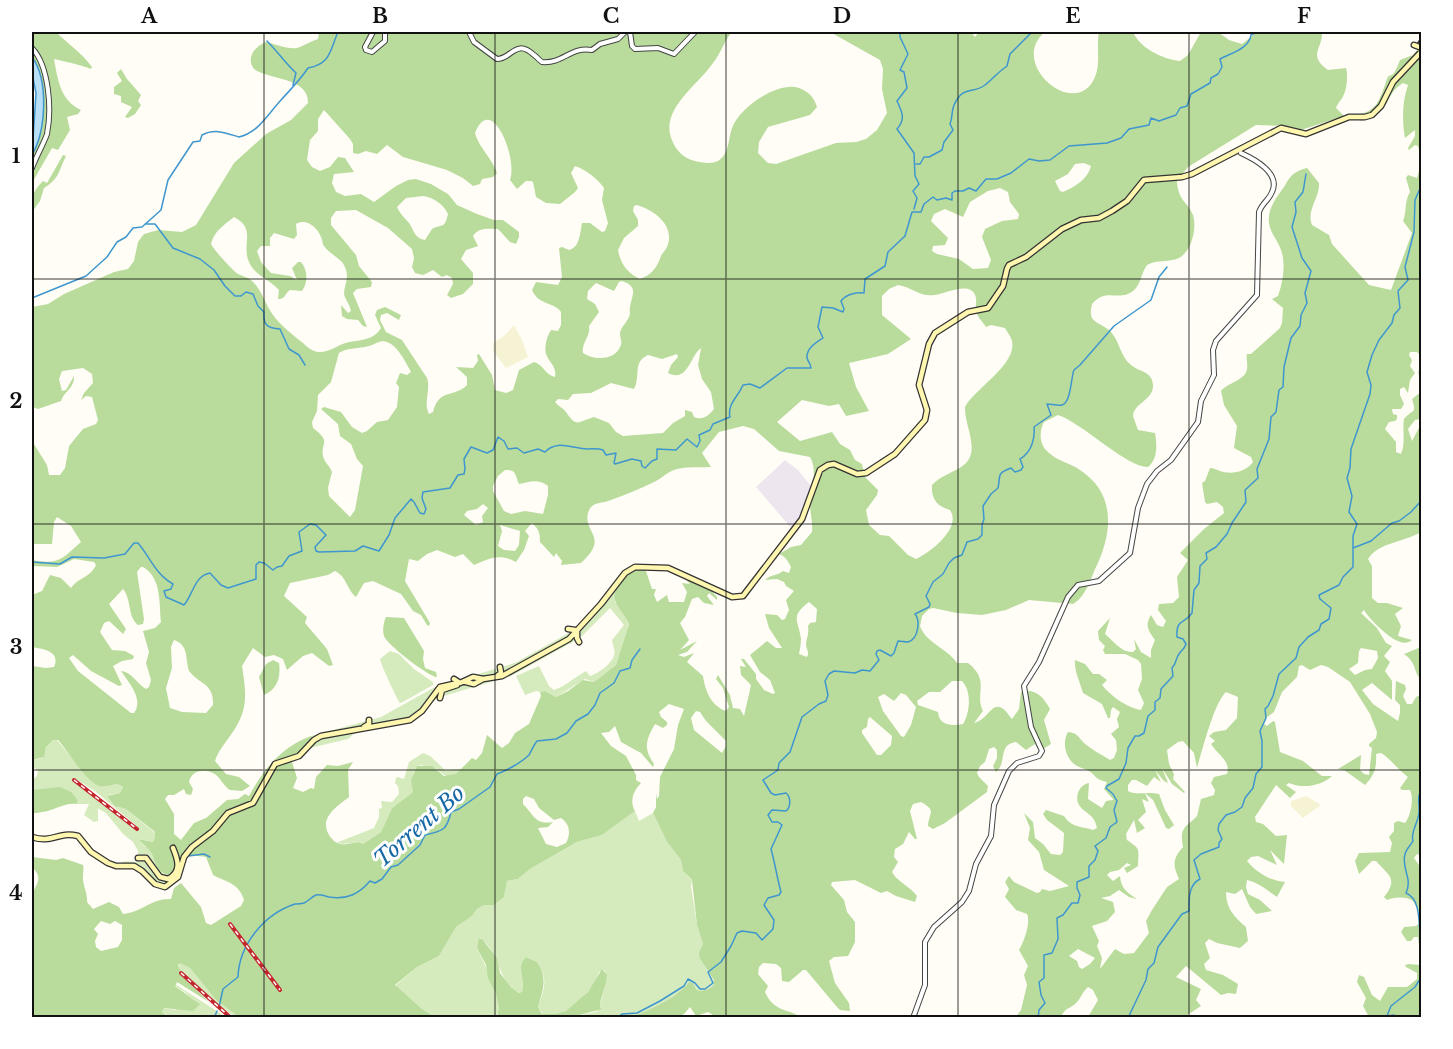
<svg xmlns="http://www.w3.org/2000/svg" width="1453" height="1049" viewBox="0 0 1453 1049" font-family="'Libre Baskerville',serif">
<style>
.industrial{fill:#eee6ef}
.farmland{fill:#f6f3d4}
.green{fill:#d5ebbd;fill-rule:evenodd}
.forest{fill:#b9dc9c;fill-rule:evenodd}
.water{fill:#b9e0f7;stroke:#3f96cf;stroke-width:1.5}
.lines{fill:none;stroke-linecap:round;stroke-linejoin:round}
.stream{stroke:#3f96cf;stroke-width:1.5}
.tertiary-casing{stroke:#444;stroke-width:6}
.secondary-casing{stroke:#333;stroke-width:7}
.tertiary{stroke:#fff;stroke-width:4}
.secondary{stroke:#fff6b0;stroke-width:4.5}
.rail-casing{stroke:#c4262e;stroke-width:4}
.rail{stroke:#fff;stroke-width:1.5;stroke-dasharray:4.5;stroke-linecap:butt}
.grid{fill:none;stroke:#111;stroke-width:1.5;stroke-opacity:0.55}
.labels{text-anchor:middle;stroke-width:6;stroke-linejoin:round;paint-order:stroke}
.water-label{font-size:22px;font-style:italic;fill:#1768a6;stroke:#fff}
.neatline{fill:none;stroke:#111;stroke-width:2}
.grid-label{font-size:20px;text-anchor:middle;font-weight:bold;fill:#111}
</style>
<rect width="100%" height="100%" fill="#fffdf5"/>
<path class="industrial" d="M785 460 798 470 811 486 801 517 792 529 756 487Z"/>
<path class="farmland" d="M514 325 522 340 528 357 506 368 493 351V343L504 336Z
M1306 796 1321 805 1303 818 1291 806V801Z"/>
<path class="green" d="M615 591V602L627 619 629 628 616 665 594 682 585 679 556 697 545 691 540 692 536 691 525 695 516 676 539 666 549 686 554 690C566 686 575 677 586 671L590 676C597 674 612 664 614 655 616 651 612 644 612 640L624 625 610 608 580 638 511 676 437 698 415 721 355 733 348 739 310 748 311 736 381 717 435 687 515 663 574 630 602 601 604 603Z
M390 651 399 654 414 669 433 682V685L401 703 399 702C395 694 380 663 380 659Z
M56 739 94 783C105 788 113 781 123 787L120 793 108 795 118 807 126 809 155 833V839L153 842 139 839C142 844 146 846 149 850 157 860 152 867 167 875L177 861 184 858 176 880 166 889C149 889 144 867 123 867L122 862C129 860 134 863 138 861V851L133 842 123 834 106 813 97 808 98 810V821L94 822 84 815 89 804H77L78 800C62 781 53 791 32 790V780L37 776 38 771 32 766V760L42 758 48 743ZM76 779 95 791 138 827 136 830 74 781Z
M423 753 430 756 445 770 462 769C450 784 446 775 436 769 432 766 424 766 420 765 410 772 413 781 413 792L392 808 381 832 363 844C351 840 348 846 336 843L374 828 379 817V809L382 808 381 801 392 802 399 794 398 786 395 783 396 778 398 777 404 779 409 762Z
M635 811 639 821 653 813 667 842 681 860 683 871 692 881 691 886 697 925 703 944 700 959 714 981V985L709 989 700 991 688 983 685 989 653 1009 633 1017H572L595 1012 602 1008 600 1007C601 994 611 981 604 970L599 972C594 988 575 1010 558 1014 553 1015 548 1014 543 1014L538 1007C544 989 549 980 537 962L526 957C515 967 526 979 522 992L520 993C496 981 501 952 480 938L477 948C483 961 500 995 499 1008 498 1011 497 1014 497 1017H435L422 1009 395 986 417 967 439 956 456 927 472 916 477 909 484 905H494L504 897 507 881 518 879 530 869 577 842 602 835Z
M178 963H181L190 968 216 1000 239 1017C229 1017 188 982 181 973 180 971 179 965 178 963Z
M175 984 226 1017H169L162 1012 164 1008 175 1010 194 1002 185 992 175 987Z"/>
<path class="forest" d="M32 32H37L39 34H47V32H56C68 44 82 53 92 67L91 69C78 64 67 62 54 59 58 80 60 100 81 110L78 114 67 117 70 130 58 150 52 148 32 183V155L42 129 43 105 36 63 32 57Z
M319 32H732C724 41 721 53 713 63 698 85 659 110 672 140 675 148 680 154 687 158 695 162 710 165 718 161 730 153 728 139 732 128 739 108 778 81 799 88 809 92 814 97 817 107L810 115 768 127 759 142 758 153 768 163 776 164 836 143 856 142 866 139 877 130 887 113 882 89 883 69 880 60 830 32H944L948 34 971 32 975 37 979 32H1045C1007 63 1076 122 1095 77 1101 63 1096 46 1099 32H1133C1140 48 1162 59 1180 61L1188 55 1201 32H1218L1229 40 1242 44 1257 32H1322C1323 49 1307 55 1328 70L1346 68C1348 74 1347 88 1344 94 1342 100 1338 102 1336 108L1344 116 1301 130 1286 126 1256 125 1188 167 1177 181C1178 201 1188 202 1193 215 1197 228 1192 251 1179 258 1169 263 1157 259 1147 265 1141 273 1141 285 1133 291 1119 302 1106 287 1092 304 1091 309 1090 313 1092 318 1096 324 1106 326 1111 332 1120 342 1120 356 1131 365 1139 372 1153 371 1153 386 1153 400 1134 403 1133 416L1138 430 1155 433C1157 445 1158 459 1148 467 1126 467 1084 424 1058 415L1044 422C1039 432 1039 444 1048 452 1057 461 1070 463 1080 470 1115 493 1113 530 1097 565 1091 577 1086 597 1073 604L1029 600 1006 610 982 615 957 613 933 608 929 609 922 616 920 626C926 643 947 648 957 663H968C991 681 974 694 983 711L974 723C988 720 991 702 1002 708 1006 710 1009 716 1012 719L1019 709 1021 692C1036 688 1043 697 1050 709L1044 720 1051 744 1043 749H1039L1035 744 1026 750 1016 742C997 745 1008 762 996 772L993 766 997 758V750L994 747 989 749 985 762 980 766 977 773 979 777 988 786 987 792 945 823 933 829 928 826C929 812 937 811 921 802L913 804 910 811 917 839H915L909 832 903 844 895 849 894 857 898 862 892 872C897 882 910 886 917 896L915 902 896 896 887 891 881 893 855 880 832 882 831 885 844 900 847 912 855 922V942L848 956 834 957 829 961 835 983 849 1003 850 1011 840 1010 837 1007 806 970H803L789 982 782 981 781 968 776 964 763 963 759 967 758 974 768 986 765 992C774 1012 786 1008 801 1017H716L708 1012 696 1016 690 1007 684 1014 677 1017H620C625 1016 629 1017 634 1016 649 1011 681 995 689 982L693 983 696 989 700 991 709 989 714 985V980L700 959 699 953 703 944 697 925 692 880 683 871 681 860 667 842 653 813 656 807V793L657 799 659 796 660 777 674 749 678 725 684 709 669 704 659 712 661 717 667 722V725L663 728 655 724C646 740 643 748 654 764L653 767 641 753 621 742 615 726 609 732 601 733 611 746 626 756 636 775V780L641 783C634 790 629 801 635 811L602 835 577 842 530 869 518 879 507 881 504 897 494 905H484L477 909 472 916 456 927 439 956 417 967 395 985 422 1009 435 1017H239L216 1000 190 968 180 963 178 965 181 972 180 974 209 1002 177 982 175 987C185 992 191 999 200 1004L193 1011 164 1008 162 1012 169 1018 32 1017V895C36 883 44 879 32 867V857L56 860 63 858 83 865C84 869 83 872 83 876 82 884 88 893 87 902L93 909 109 902 119 907 123 914C142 912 152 898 171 899L174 888 181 883 201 907 206 923 211 925 241 906 244 900C239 883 226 882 213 875L206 857C198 856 187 855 179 859 176 862 174 869 172 873L167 875C152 867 157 860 149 850 146 846 142 843 138 839L153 842 155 838V832L126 809 115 806 107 796 120 793 123 787C114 781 109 788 100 786 86 783 68 750 58 740H53L46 747 44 757 32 760V666L46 668 54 667C61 651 43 649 32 647V595L42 591 50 575 61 578 71 588C80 576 89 579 96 565L94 562 74 559 57 567 32 566V560C59 565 62 559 81 542L71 526 57 517 54 522 52 544H32V441L47 465 49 475H60L65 468 69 446 83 429 96 424 98 420 92 397 86 396 81 400 84 393 93 383 92 374 83 368 62 371 59 379 62 391 66 390 74 376C75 388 64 391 61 401L38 409 33 407 32 401V307L48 304 64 294 114 272 128 269 134 261 138 242 144 234 158 230 182 232 196 225 234 163 266 134 291 120 308 103C309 77 269 80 254 69 246 58 254 47 266 42 276 44 291 51 300 47 307 44 311 41 318 39ZM324 110 350 139 353 144V153L358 154 366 151 377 154 387 145 403 157 447 170 463 178 473 186 480 184 482 179 493 177 497 173C492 158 479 148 475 133 491 92 518 157 510 180L517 189 526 181H531L533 182 536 197 546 203 560 204 575 192 578 188 571 173 575 166C585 169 598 179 604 188L602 200 608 223 605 231 602 232 590 223H582C580 233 580 247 569 250L562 247 559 248 562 277 558 285 536 282 532 290C539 306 553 301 561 312V325L558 331 551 330C547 336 544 347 546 354 549 363 557 366 555 377 545 375 543 364 534 362L519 370 513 390 506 393 495 390 492 375 479 354 477 355 478 361 473 368 456 367 467 377V385C454 398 439 388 433 412L429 414C423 403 431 390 427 378L402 340 386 332 380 320 381 315 387 313 399 320 401 315 385 307 377 310 375 315 381 328C374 340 361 340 349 342 339 344 329 353 318 352 312 351 307 347 303 343 292 334 281 326 273 315 265 304 261 288 251 280 247 277 242 276 238 274 232 270 214 250 211 244 214 231 224 225 234 217 257 229 241 244 249 262 255 276 269 279 279 290L278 299C285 300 285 293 290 290L302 291C308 283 308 270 301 262H298L292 268 297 280 290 276 271 273 261 262 257 251 261 246H270V238L274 233 294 239 297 235 296 224C306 218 317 227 321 237 323 241 322 243 324 246 331 256 343 258 346 270 349 279 344 286 344 294 345 299 350 305 351 311L348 313 341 305 342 316 347 319 358 320 363 326 367 327 353 293 357 289 371 287 372 282 359 266 356 255 331 225V218L336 211 356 210 388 228 412 249 414 258 412 267 415 273 423 275 433 270 442 277 447 275 452 278 453 284 447 295 451 298 463 294 473 284V273L461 259 466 250 478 246 473 236C479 227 488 229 498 229L510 242 516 244 519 237V232L503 220H494L477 214 457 205 448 194 431 184 416 179 408 180 396 186 374 202 361 194 345 196 336 192 332 183 334 174 354 172 345 158 338 157 330 167 320 171 312 167 307 160 310 140 318 131V119ZM1084 163 1091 166C1087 180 1076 186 1063 192L1060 191 1055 181 1068 174 1075 164ZM1000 188 1008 192 1010 202 1019 214 1018 219 1002 221 985 229 982 237 991 260 988 268 973 269 959 259 937 254 932 251 933 246 945 245 948 238 931 221 934 214 945 209 963 217 970 202 988 191ZM423 196C433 197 444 205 448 214 444 230 443 223 432 229L425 240C414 238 414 230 409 223 404 217 400 214 397 207L406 198ZM637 205C654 210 674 225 668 244 667 249 663 252 661 256 657 268 651 275 640 279 628 274 620 263 618 250L624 238 638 226V220L633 211 634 206ZM622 281C639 287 632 294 630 307 629 311 631 313 629 317 627 322 621 327 620 333 620 339 623 342 620 347 614 361 593 360 583 353 581 343 591 336 589 326L599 312 595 304 587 299 588 291 596 283 614 291 619 282ZM898 285C911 287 920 297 934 295 944 294 967 282 974 293 978 299 975 305 976 311 977 317 983 322 986 327L991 325 1005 328C1007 332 1011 336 1012 341 1017 365 975 388 965 407 964 427 983 453 961 467 952 473 940 476 932 485 931 499 937 506 950 510 962 528 931 552 916 559L908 555 889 536 880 535 869 525 866 510 877 495 878 490 865 477 862 464 855 460 850 450 840 444 832 432 800 441 777 422 802 400 829 406 839 404 846 416 869 411 856 387 849 363 888 354 911 339 882 315V296L889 289ZM383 341C396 342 405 361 411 372L407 375 400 373 396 383 399 387 397 407 388 420 377 422 367 431 362 433 352 427 341 412 324 407 321 409 338 424 340 436 351 444 357 459 363 466 355 510 350 517 329 496 328 488 332 472C330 466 326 464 324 459 318 442 334 444 313 428L312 422 317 411 318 395 331 382 339 353C349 347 358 349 369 346 373 345 377 342 383 341ZM701 348 698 365 702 379 711 392 714 409C709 415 703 421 694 417L692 412 685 410V416L673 423 663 433 623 436 616 432 609 423 594 417C577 422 577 428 566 412 563 408 558 406 555 402L558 399 568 400 573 394 591 393 611 383 634 389C641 377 632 362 648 355L662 359 677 354 678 357 671 365 668 373C688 383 690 356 701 348ZM743 426 754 429 779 451 810 457C818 470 811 490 810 504 810 513 813 523 812 532L801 545 791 547 779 554C785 556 788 561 791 567L789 573 783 571C777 576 771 574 765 580L777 579 784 582 786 586 794 591 786 600 789 610 785 619 782 620 777 615 765 614 769 628 782 648H776L767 641 750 655 760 672 770 680 775 693 773 694 764 690 756 679V674L744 659H741L746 667 740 666 741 675 751 685 744 716 740 709 733 708 730 695 718 675 716 679 723 688 729 707 726 711C711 706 705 690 703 676L687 662 694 653 684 657 678 655 687 652 697 641 680 650 689 640 680 623 685 617 692 599 698 597 704 603 714 605 707 596 709 593 717 600V597L709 588 682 575 690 584 682 583 687 592 684 602H669L667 595 657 602 654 595 656 589H652L646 571 638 567C626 575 608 589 617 605 621 612 627 617 629 625L616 665 594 682 583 680 568 691 556 697 545 691 540 692 541 696 529 724 515 733 509 743 502 748 487 735 482 753 476 760 472 758 456 774 444 776 432 766H417L411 780 413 792 392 808 381 832 363 844C354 840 349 846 340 844 335 843 332 839 329 835 319 818 336 807 349 797L348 770 353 762 338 766 327 765 316 777 314 789 311 788 303 792 293 788 297 778 292 762 310 748 311 736C281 747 264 769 249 796L245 794 238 799 227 800 206 818 194 823 181 840 174 834V814L165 799 168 795H174L184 789 186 794 191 795 193 789 189 782C191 771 203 768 213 773 220 776 223 786 230 790L242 791 250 786 239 777 226 774 215 761C218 751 226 742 232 733 249 709 246 693 242 666L253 648 265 657 274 655 283 659 287 670 303 656 312 653 329 666 333 665 327 649 305 623 307 617 284 596 290 583 328 575 335 571C347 577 347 590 356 597L364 583 373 581 401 594 413 611 421 615 427 625 429 626 430 623 405 581 409 559 418 561 427 554 437 550 455 557 463 554 474 565C490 558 500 553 516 562L524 550 529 536 525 531 532 523C539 529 540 533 540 542L554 557 556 553 562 561 561 565 581 563C610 537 583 533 588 513 591 501 602 504 611 500 625 495 640 489 654 482 661 479 666 473 674 470 685 466 699 468 711 467L702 453 719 432ZM505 470C517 469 515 476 519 484 529 482 538 478 548 486V495L543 514 525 511 511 514 504 511 493 491V486L498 476ZM483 504 488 508 482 516 483 522 476 525 464 515 467 511 477 509ZM500 525 520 531 519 545 515 551 504 550 498 546 502 531ZM141 567H143C162 578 159 604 161 622L155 628 143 631 149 652 146 663 151 680 149 687 146 689C137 684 132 672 121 671 129 683 144 699 134 713H131L78 671 69 658 73 655 91 671 119 686 122 685 113 666 122 661 133 659 134 656 125 651 112 650 100 632 104 623 109 621 121 632 123 634 126 629 109 604 123 589C132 600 127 616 138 625L143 624 144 619 137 572ZM809 602 817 609 816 622 810 623 808 626C809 635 807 636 806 644 806 650 810 651 807 657L799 654C800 649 801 643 801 639 799 621 789 617 809 602ZM174 640C189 645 185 658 189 671 200 685 214 683 213 705L206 713 182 712 170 708 166 688 172 668 171 647ZM952 681H962C972 691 970 713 963 724 952 726 939 726 938 712L918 705 917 701 929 692H940ZM901 693 906 695 916 707 911 725 904 737 901 736 883 711 878 697 884 694 894 701ZM696 711 700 712 706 721 726 741V746L722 753 694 730 691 718ZM870 717 892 736 891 745 881 755H877L862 733V730L867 727 868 719ZM526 796 534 799 539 808 554 820 561 818C570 824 571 834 566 843L557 847 546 844 538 828 548 827 553 822C535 825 534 815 523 804V799ZM101 921 110 924 115 921 122 925V940L118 947 101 951 96 947 95 941 98 934 94 929Z
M1421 46V371L1418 375 1421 356 1417 352H1410L1409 355 1412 360 1410 366 1415 373 1410 380 1408 393 1404 387 1400 389V395L1404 404 1401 409H1392L1393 414 1397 415V419L1395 421 1389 422 1385 429 1396 442V452L1401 454C1406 443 1402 431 1404 419 1413 408 1417 415 1412 399L1421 392V419L1415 420 1408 429 1412 441 1421 424V532C1405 542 1379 542 1368 559L1372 566V598L1378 603H1387L1403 608 1395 614 1401 626 1398 636 1412 640C1408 643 1404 644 1398 641 1389 638 1369 619 1364 610L1361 613 1377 628 1386 643 1392 646 1384 656 1390 662 1385 671 1392 681V700L1372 683 1362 690 1373 704 1398 721 1400 713V705L1395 700 1396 681 1405 685 1406 689 1403 696 1407 704H1412L1416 697 1421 695 1422 856 1417 854 1414 858 1421 868V915C1418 911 1416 905 1413 901 1407 896 1393 897 1387 900L1384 897C1399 878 1388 875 1376 861H1372L1359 874 1355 861 1359 853 1390 852 1392 843 1389 837 1394 831V823L1398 821 1405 823C1411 816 1414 798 1410 790H1402L1400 788 1408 777C1398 770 1391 759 1381 753L1376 754C1377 768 1374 776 1365 785L1344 770 1338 769 1361 755 1360 770 1364 774 1369 775 1372 748 1369 746V744L1376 738 1377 732 1370 714 1350 682 1328 667 1321 665 1310 670 1302 665 1299 666 1297 677 1282 692 1274 712 1267 717 1264 724 1267 726 1273 721 1275 722 1280 752 1303 761 1322 776H1332C1322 786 1302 789 1289 783L1286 785 1296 792 1290 798 1276 785 1255 817 1256 822 1263 824 1276 836 1287 835 1284 864 1270 850 1277 865 1258 856 1251 857 1247 861C1256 872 1270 881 1285 882L1277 897C1267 890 1259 883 1247 880L1246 887 1248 894 1260 900 1272 911 1256 914 1250 907 1242 889 1235 894 1226 892C1226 908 1234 917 1246 927L1248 941 1240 948 1217 943 1209 939 1205 943 1210 958 1204 964 1206 970 1223 975 1238 984 1236 994 1228 993 1221 995 1186 966 1176 977 1201 989 1196 1000 1201 1006 1184 1017H1088L1098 1000 1093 990 1088 987C1082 992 1081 999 1075 1004 1068 1010 1066 1007 1061 1017H1016L1021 1010 1027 985 1024 975 1028 966 1019 950C1024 942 1031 922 1027 914L1016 910 1005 897 1009 889 1005 882 1009 876 1014 882 1037 893 1040 892 1042 889 1050 891 1069 886 1044 870 1039 852 1028 840 1030 828 1024 813 1033 822 1035 838 1043 844 1051 854 1060 855 1063 852 1064 833 1047 820 1043 814 1046 810 1064 816C1072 828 1081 826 1093 830L1097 828C1094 812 1083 814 1078 803 1075 794 1081 784 1089 783L1088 799 1102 808 1106 801 1113 800V799L1104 789 1107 782C1093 779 1097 775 1087 770 1083 768 1078 767 1074 764 1065 756 1062 742 1068 732 1078 733 1078 737 1084 743 1091 749 1102 755 1110 760L1114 758 1117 750 1116 740 1111 734 1119 727 1117 719 1120 712 1113 707 1111 710 1110 718H1108L1102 704 1083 693C1080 682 1074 671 1075 660L1085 664 1093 674H1099L1107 680 1102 685C1111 696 1127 708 1141 710L1144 703 1138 690 1142 679 1141 664 1138 660 1125 654H1105L1103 650 1105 646 1099 640 1098 631 1110 618 1105 634C1114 641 1121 653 1133 652L1136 649 1134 639 1141 652 1151 658V650L1155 640C1149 631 1144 626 1151 615L1157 625 1163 627 1166 621 1158 610 1159 604 1173 603 1179 597 1177 577 1188 560 1180 553 1204 529 1224 513 1223 507 1217 502 1207 504 1205 502 1202 483 1205 481 1210 468C1214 468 1217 470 1220 471 1231 475 1246 472 1253 462L1251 457 1234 448 1237 426 1224 405 1221 391C1227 383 1246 380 1247 369 1248 363 1246 360 1247 354H1251L1280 328 1282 323 1283 308 1272 299 1278 296C1283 282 1286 264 1281 250 1277 238 1267 230 1269 216 1270 206 1278 195 1284 187 1290 176 1294 171 1307 168L1319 183C1320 198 1306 210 1312 225L1329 235 1332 244 1369 285 1391 290 1412 233 1403 221C1407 211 1404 202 1410 192L1406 178 1408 175 1417 178C1421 164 1422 161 1418 146L1415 145 1409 150 1408 148 1415 136V130L1405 138C1402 120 1402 102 1408 85L1403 83C1382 96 1395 111 1361 121L1354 115C1378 113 1380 98 1387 79 1389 74 1390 77 1394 73 1397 69 1398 64 1400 60L1413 55ZM1361 648 1377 651 1378 658 1372 669 1365 670 1355 675 1349 669 1358 663 1359 651ZM1226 692 1238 697 1237 718 1226 730 1214 732 1209 736 1215 741 1211 744C1218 755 1231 761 1227 774L1214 777 1211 783 1215 790 1214 795 1201 799 1197 816C1186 828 1179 826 1183 847 1172 859 1173 866 1179 879L1167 887 1152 910 1146 921 1149 933 1134 953 1124 954 1115 949 1100 969 1102 958 1097 946 1099 941 1092 926 1107 921 1115 912 1113 902 1101 898 1110 896 1119 890 1129 897 1137 899C1127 893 1121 888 1120 876L1113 881 1107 875 1110 872 1119 870 1127 863 1131 865 1124 868 1127 873 1138 866C1138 849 1142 850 1127 840L1126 834 1134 820 1137 833 1145 828 1138 820 1146 812 1142 799 1149 802 1145 793 1153 800 1166 828 1169 829 1174 825 1165 810 1159 794C1148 791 1137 796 1128 791V785L1132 780H1136L1147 786 1154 777 1161 782 1155 770 1164 781 1168 783 1162 768 1172 784 1184 793 1185 792 1173 779 1174 774 1169 764 1167 750 1178 742 1183 741 1194 753 1197 768C1202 751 1214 703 1226 692ZM1078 949 1095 958 1090 964 1082 969 1079 967 1077 961 1069 956Z
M121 69 127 79 141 95 138 101 141 105 135 114 128 118 125 117 132 107 121 102V96L114 94V87L122 81 117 73Z
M63 155 66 156C58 172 60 178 44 188L40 201 32 212C30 199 33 191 43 181L47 183Z
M386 617 404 618 424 651 423 659 425 668 436 672 437 677C429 677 386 644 384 636 382 630 384 621 386 617Z
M1421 647 1422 679 1421 680C1413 671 1417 663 1404 654Z
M273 660 279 663C281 678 277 689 264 695L259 677 266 664Z
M60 787 71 792 78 800 77 804C64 802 54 811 42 812 38 813 35 813 32 813V790Z
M1421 922V948L1419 945 1418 937H1414L1411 941H1407L1401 932 1404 927 1416 926Z
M479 938 483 940 497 958 500 973 511 987 519 993 522 992C526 979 515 967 526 957L537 962C548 978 543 990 538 1007L542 1014H556L566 1011 588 992 602 969 607 975C607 987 600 996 600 1007L602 1009 572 1017H497L499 1007 496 994 488 978 486 965 477 948Z
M1409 964 1421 965V1017H1369L1363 1006 1366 998 1357 982 1359 975 1364 977 1372 995 1380 1001 1388 987H1407L1417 979V973L1406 967 1405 965Z"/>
<path class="water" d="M32 57C49 80 46 131 32 155L36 93 32 73Z"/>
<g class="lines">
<path class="stream" d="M900 32V37L908 54 900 70 904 72 907 88 897 101C902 112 906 119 897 129L914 153 915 176 919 184 913 191 917 198 914 209
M267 41C278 52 285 63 296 73L293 85
M1422 141V150
M916 164H920L924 157H929L942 150 944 142 953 130 950 124C953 117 951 112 954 105 964 84 972 95 985 85 993 79 998 72 1007 66L1010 54 1032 32
M145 224H155L173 248 200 259 214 270 225 286 235 296H241L246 292 253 294 258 306 264 312C263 326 268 328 280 329L289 349 299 355 305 365
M32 298 86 276 107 257 117 242 126 237 133 228 142 227 161 210 168 180 193 142 200 141 202 135C215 128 226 133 239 137 259 132 268 114 281 100 291 89 300 80 308 68 331 64 330 50 338 32
M1353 548 1371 541 1392 523 1399 521 1411 512 1422 500
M32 562 60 564 72 557 104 558 125 554 134 543H138C150 557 156 575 173 584L171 589 164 591 166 597 184 605C193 595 194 576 210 573L221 585 228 588 256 579V565L259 562 264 563 273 570 277 567 282 566 289 556 302 551 299 532 310 524 316 525 326 535 315 547 316 551 319 552 355 551 363 546 379 551 389 535 395 518 411 499 414 502 420 513 424 514 426 509 422 498 423 492 450 488 458 475 464 474 465 469 464 459 471 447 487 453 493 450 498 437 504 441 508 449 517 448 524 453 538 449 545 452C557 439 572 449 588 449 594 449 597 448 603 450L606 455 616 453 614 463 615 464 632 459 641 461 642 466 645 468 652 461 657 459V449L676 450 687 439 697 447 700 441 699 435 710 430 713 424 730 417C727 404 738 397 743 385L750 384 760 388 787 368H811C811 364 808 362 807 358 806 348 817 342 823 338L818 327 822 307 833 308 843 312 844 309 841 301C846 294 857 292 864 293L865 279 885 266 888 252 905 236 912 212H921L924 204 933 197 937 200 946 198 952 200V193L955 191H963L969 188 976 191 986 179H997L1011 173 1029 159 1039 161 1050 160 1069 146 1107 143 1121 138 1129 129 1149 125 1151 118 1159 121 1176 115 1180 108 1187 106 1191 94 1210 83 1211 78 1218 74 1222 67 1220 59C1231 53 1249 49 1251 35L1257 32
M1422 767V776
M1422 789C1416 797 1420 804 1419 813 1418 823 1410 833 1413 841 1411 845 1406 849 1405 854 1401 869 1413 878 1406 893 1424 900 1417 934 1422 948
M188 856 204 854 210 857
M219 1007 223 989 238 977C239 945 264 914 295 904 298 904 301 904 304 903 309 901 311 897 316 895 321 894 325 896 329 897 347 900 359 894 370 881L375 883 382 879 391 867 398 865 420 845 425 835C443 831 447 830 451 812L459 809 490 787 497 774C506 771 522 762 529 755 532 750 533 746 537 741L556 739 567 733 576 721 588 714 595 705 600 693 614 683 620 671 630 668 632 660 640 649
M1387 1016 1394 1015 1397 1018
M214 1018 217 1011
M578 1018H599
M616 1018 622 1014 637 1013 660 1001 684 986 688 979 695 983 700 989H705L713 983 708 972 721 962 731 946 737 933 742 931 756 933 762 940 773 929 774 920 764 905 768 898 779 895 781 892C777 878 775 863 771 849L782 825 778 822H772L768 815 772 810 786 811C791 807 791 797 786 793L775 795 771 793 763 780 778 770 779 763 790 752 802 717 819 704 826 701 828 695 825 681 829 674 834 671 855 673 862 670 870 671 879 660 876 654 877 651 880 650 891 656 894 653 898 641C901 641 905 642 908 642 919 639 920 620 915 614L929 607 930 604 926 596 933 582 943 574 949 563 954 558 962 555 967 542 978 539 982 535V525L984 519 983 506 991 494 998 488C1001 474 996 474 1011 468L1015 472 1021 470 1023 467 1020 459C1032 452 1035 438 1034 427L1051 415 1047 404C1051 404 1058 406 1062 405 1071 403 1071 377 1074 370L1080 365 1114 326 1151 300 1159 277 1167 267
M1038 1018 1039 1010 1045 1003 1041 995 1039 982 1044 978V955L1052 953 1058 939 1057 918 1063 915 1072 903H1078L1080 895 1077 888V882L1089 877V866L1095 860 1098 851 1095 846 1106 838 1110 827 1117 822 1114 810 1117 801 1113 794 1106 788 1107 786 1119 779 1126 763 1128 748 1135 736H1139L1144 733 1148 716 1155 710V702L1160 698 1161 689 1173 676 1172 668C1177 663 1175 659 1179 654 1182 649 1184 650 1186 644L1183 639 1177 637C1176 618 1184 625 1192 613L1194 590 1199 583 1200 566 1207 559 1206 553 1216 547 1227 534 1232 523 1246 502 1245 490 1258 478 1257 469 1269 439 1271 417 1276 412 1279 390 1283 387 1284 367 1291 338 1300 326 1301 315 1307 303 1305 293 1311 271 1302 258 1292 227 1296 212 1295 202 1303 192 1306 174
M1128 1018 1146 980 1148 969 1154 963 1158 947 1182 914 1189 911C1189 900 1188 885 1200 879L1194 860 1201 854 1219 847V843L1222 839 1218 830 1219 824 1226 815 1235 812 1242 807 1245 798 1253 788 1256 774 1262 767V741L1260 731 1266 718 1265 709 1268 706 1273 696 1279 674 1296 658 1299 647 1308 637 1319 630 1321 624 1329 619 1331 608 1320 599 1319 595 1339 585 1343 577 1353 567V536L1357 524 1349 512 1352 496 1347 478 1350 468 1351 449 1370 394 1371 385 1367 372 1372 355 1379 340 1392 323 1394 315 1400 308 1398 291 1408 280 1405 267 1414 232 1415 200 1422 184
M1379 1018 1387 1016 1391 1006 1415 987 1422 976"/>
<defs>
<path id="tertiary" d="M373 32 365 47 366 50 372 52 385 41V32
M469 32 474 42 497 59C512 59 515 38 534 55 537 57 539 60 542 62 563 64 571 46 592 50L600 44 618 39 625 32
M630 32 632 46 635 49 658 48 674 54 695 32
M32 48C49 66 52 109 47 134 45 141 35 159 32 168
M913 1018 925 985V942L934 927 962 902 969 891 976 864 991 836 994 805 1009 771 1017 763 1039 756 1042 751 1031 727 1024 686 1039 662 1068 597 1078 585 1099 581 1130 553 1138 508 1147 484 1157 471 1171 460 1198 422 1201 401 1214 375 1213 350 1216 341 1257 295 1259 212C1262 203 1269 200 1272 192 1281 173 1254 159 1241 153"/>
<path id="secondary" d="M1421 43H1422
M1414 45 1422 48
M568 629 575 630
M577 631V638L579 642
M497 676 501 673 500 667
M454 679 460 683 473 677 483 679 502 676 569 639 601 604 625 573 635 567 668 568 732 597 743 596 802 519 820 470 828 465 834 464 857 474 866 473 895 454 925 420 927 410 919 385 929 344 935 333 968 312 988 308 1003 286 1007 269 1009 265 1026 257 1062 229 1081 220 1099 218 1112 211 1127 201 1144 180 1182 177 1192 174 1281 128 1306 134 1349 117H1365L1372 115 1381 106 1393 82 1422 51
M466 682 474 684 483 679
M440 698 442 690 457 685
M364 727 369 724V720
M32 837C53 844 57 831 78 836L91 852 108 863 116 866H134L142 871 155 884 165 887 178 877 184 857 192 847 213 831 228 813 253 803 275 764 299 756 314 740 321 736 410 720 422 711 440 687 458 683
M138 858H146L160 877 168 879C182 872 178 860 173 848"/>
</defs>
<use href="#tertiary" class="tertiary-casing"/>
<use href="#secondary" class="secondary-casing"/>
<use href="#tertiary" class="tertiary"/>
<use href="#secondary" class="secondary"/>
<defs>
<path id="rail" d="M74 780 137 829
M230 924 280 990
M181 973 231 1018"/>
</defs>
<use href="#rail" class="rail-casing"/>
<use href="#rail" class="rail"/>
</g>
<path class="grid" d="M264 32V1018M495 32V1018M726 32V1018M958 32V1018M1189 32V1018M32 279H1422M32 524H1422M32 770H1422"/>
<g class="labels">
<g class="water-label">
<text transform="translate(419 826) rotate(-41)" y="8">Torrent Bo</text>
</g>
</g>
<rect width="1453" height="1049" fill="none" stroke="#ffffff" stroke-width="66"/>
<rect x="33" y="33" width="1387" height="983" class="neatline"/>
<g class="grid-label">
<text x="149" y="23">A</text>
<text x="380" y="23">B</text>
<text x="611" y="23">C</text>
<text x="842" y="23">D</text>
<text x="1073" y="23">E</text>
<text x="1304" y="23">F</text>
<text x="16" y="163">1</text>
<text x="16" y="408">2</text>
<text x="16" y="654">3</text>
<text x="16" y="900">4</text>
</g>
</svg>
